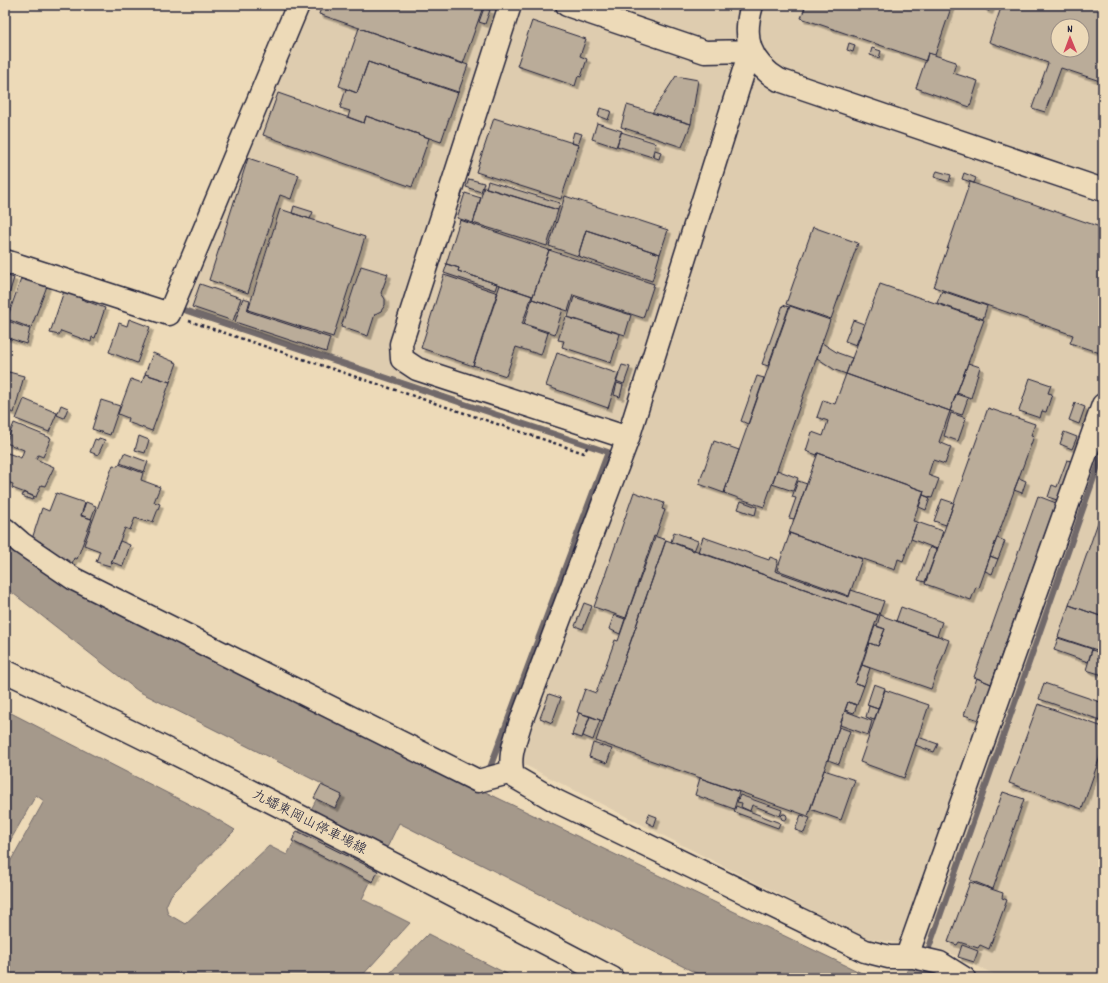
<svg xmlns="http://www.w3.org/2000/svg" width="1108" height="983" viewBox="0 0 1108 983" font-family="Dekko,'Klee One',sans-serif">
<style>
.built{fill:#deccaf;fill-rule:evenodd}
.water{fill:#a5998b;stroke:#71696b}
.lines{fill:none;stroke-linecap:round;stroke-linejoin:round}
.stream{stroke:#71696b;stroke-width:6}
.building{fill:#baac99;stroke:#22223b;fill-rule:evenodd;filter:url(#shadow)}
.minor-casing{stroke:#22223b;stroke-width:25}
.tertiary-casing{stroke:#22223b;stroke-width:25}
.secondary-casing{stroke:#22223b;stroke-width:25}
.path{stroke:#22223b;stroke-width:2.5;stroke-dasharray:3 3;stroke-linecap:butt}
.minor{stroke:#eddab8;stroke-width:22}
.tertiary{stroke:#eddab8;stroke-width:22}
.secondary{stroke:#eddab8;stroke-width:22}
.labels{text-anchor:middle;stroke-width:4;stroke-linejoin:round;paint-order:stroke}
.street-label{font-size:14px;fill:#22223b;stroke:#eddab8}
</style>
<defs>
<filter id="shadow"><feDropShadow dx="3.5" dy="3.5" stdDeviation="0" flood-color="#0004"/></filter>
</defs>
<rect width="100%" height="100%" fill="#eddab8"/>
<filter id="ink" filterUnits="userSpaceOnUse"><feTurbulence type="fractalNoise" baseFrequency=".025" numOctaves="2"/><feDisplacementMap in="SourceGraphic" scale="8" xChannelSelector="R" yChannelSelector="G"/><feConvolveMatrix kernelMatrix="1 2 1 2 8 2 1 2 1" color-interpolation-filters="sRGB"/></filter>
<g filter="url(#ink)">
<path class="built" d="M308 5H1103V978H1002L946 951 865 938 519 762 633 452 181 310ZM1058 26H1082V50H1058Z"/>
<path class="water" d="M5 536 477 788 872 978H706L399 823 362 899 410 923 360 978H5V871L44 801 36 795 5 850V717L11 713 210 815 235 830 171 895 166 906 168 914 185 924 269 846 287 855 324 785 138 691 5 587Z
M428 934 515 978H385Z
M911 961 937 967 934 978H904Z"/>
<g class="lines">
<path class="stream" d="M175 307 608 452 488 773
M926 956 1103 452"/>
</g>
<path class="building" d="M322 5H478L483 7 463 64 319 14Z
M806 5H952L935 55 928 53 926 61 801 18Z
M986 5H992L989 11 984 9Z
M1002 5H1103V82L1061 68 1045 112 1032 108 1048 63 989 42ZM1058 26H1082V50H1058Z
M484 8 490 10 485 24 479 22Z
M532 21 586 39 580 56 587 59 581 77 578 76 575 86 517 66Z
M359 28 468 65 458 93 368 62 357 93 339 86Z
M849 43 855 45 853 52 847 50Z
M872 48 881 51 879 58 870 55Z
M928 53 956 62 953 73 978 81 970 107 916 88Z
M368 62 458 92 441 142 366 116 364 123 348 117 350 111 340 108 346 89 357 93Z
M676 76 698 80 691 124 652 113Z
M278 93 364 123 366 116 429 138 412 187 263 135Z
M627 105 691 124 682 147 621 127Z
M600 108 611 111 608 120 598 116Z
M494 118 579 145 561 199 476 172Z
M597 123 622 131 616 147 592 139Z
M574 132 582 134 578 145 571 143Z
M621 132 656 143 652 157 617 146Z
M655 150 661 152 659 159 653 157Z
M248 158 299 175 291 199 280 195 248 293 209 280Z
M937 171 951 175 949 182 934 177Z
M964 173 976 178 974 183 962 179Z
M469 179 484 183 481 192 466 187Z
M488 181 560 203 558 210 486 188Z
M970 182 1103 228V354L1070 343 1073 335 934 287Z
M484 187 558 210 547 246 473 223Z
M465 193 481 198 473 223 457 218Z
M565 196 668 230 660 254 586 230 578 256 549 246Z
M294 206 313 212 310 219 292 213Z
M280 209 365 237 333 337 248 310Z
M460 220 549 250 533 296 458 271 459 268 446 264Z
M813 227 858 243 831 319 786 304Z
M586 230 660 254 652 281 578 256Z
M549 250 654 284 643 318 573 295 568 311 532 299Z
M447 264 459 268 458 271 497 284 495 290 444 273Z
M361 266 388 274 381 293 385 299V305L381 311 375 314 368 336 341 327Z
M5 275 14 278 5 307Z
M444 275 498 293 473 366 421 348Z
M22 276 47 286 31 328 7 319Z
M200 284 241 298 233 321 192 307Z
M880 284 984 320 950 411 846 374Z
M500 285 532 296 522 324 548 333 541 355 516 347 506 376 473 365Z
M64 291 82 297 81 299 105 308 95 338 92 337 91 342 61 331 59 335 50 333Z
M942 291 987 306 983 319 937 303Z
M574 297 631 315 625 335 568 317Z
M243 298 250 300 247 311 330 338 326 352 235 322Z
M532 299 563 309 555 334 524 324Z
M783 305 789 307 768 366 762 364Z
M790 306 830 320 764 507 724 493Z
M566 317 620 334 611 363 562 347 564 341 558 340Z
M129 319 150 327 137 363 109 352 119 323 127 326Z
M5 320 30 329 26 344 5 337Z
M853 320 864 324 856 345 845 341Z
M822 343 838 353 852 358 846 374 835 370 817 358Z
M153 353 177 363 170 382 145 374Z
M557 353 619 374 608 408 546 386Z
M968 363 980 367 971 398 957 393Z
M622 365 630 367 624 384 616 381Z
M5 371 24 376 14 413 5 410Z
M145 374 170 382 152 431 127 422 128 418 118 414 131 379 142 383Z
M846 374 950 411 939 442 951 447 945 464 933 460 928 475 939 479 932 498 923 495 924 491 818 453 817 455 806 451 812 432 823 436 828 421 817 417 823 400 835 404Z
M757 376 764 378 748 424 741 421Z
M1030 378 1051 385 1048 393 1052 394 1046 412 1042 411 1040 418 1019 411Z
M617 383 623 385 620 397 614 395Z
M956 394 968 398 962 415 950 411Z
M24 399 57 413 49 432 16 419Z
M101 400 120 406 110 435 92 429Z
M1075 403 1085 407 1079 424 1069 420Z
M61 405 68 408 64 418 57 415Z
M988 408 1035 424 1031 435 1034 436 985 571 979 588 976 587 971 600 925 584Z
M951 413 966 418 958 441 944 436Z
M14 423 51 438 43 457 38 455 36 459 54 467 45 486 41 485 36 497 12 488 13 484 5 481V452L21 458 24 450 6 443Z
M1064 432 1077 437 1072 449 1060 444Z
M139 436 149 440 145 453 135 450Z
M99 438 105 440 98 455 90 452 95 439 98 440Z
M714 441 739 450 724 493 699 484Z
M124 453 148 462 144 472 120 463Z
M818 453 924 491 913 521 917 522 903 561 898 559 895 570 789 533Z
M1067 460 1071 461 1057 500 1048 497 1052 485 1057 487Z
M119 464 143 473 141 480 160 487 154 502 160 504 153 522 148 520 147 522 135 518 130 530 125 528 110 566 96 562 100 551 84 545 113 465 118 466Z
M777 470 798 478 793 491 772 484Z
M1019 478 1026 481 1022 493 1014 490Z
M798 481 807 484 794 519 789 518 796 498 792 497Z
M24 492 34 497 32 500 22 496Z
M634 492 664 503 662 509 665 510 626 618 594 607Z
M56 493 85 503 81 516 92 519 77 559 74 558 72 564 48 551 50 548 40 545 41 542 32 539 42 508 49 511Z
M923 495 930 498 926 510 919 507Z
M1038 496 1056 503 991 684 974 677Z
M942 499 954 503 946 525 934 521Z
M741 501 757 507 755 515 738 509Z
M86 502 96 506 91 519 81 515Z
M1103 508V617L1069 605Z
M917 522 943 531 937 549 911 539Z
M674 532 698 541 694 551 671 542Z
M790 533 862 559 849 596 777 570Z
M654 536 666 540 603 721 579 713 577 712 585 689 596 693 615 640 618 641Z
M703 537 769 560 770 557 778 560 775 571 849 597 851 590 884 601 879 615 698 552Z
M997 538 1005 541 998 559 990 556Z
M666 540 878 615 855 683 864 686 857 705 848 702 808 816 596 741Z
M120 541 130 545 123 566 111 562Z
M930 547 937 550 925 582 918 580Z
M990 556 998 559 992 574 985 571Z
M584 603 592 606 583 629 575 626Z
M1069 605 1103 617V652L1058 637Z
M901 607 942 622 937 636 896 621Z
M614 615 625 619 620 634 609 629Z
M880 615 949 640 931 689 862 665 869 643 878 646 885 629 877 626Z
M875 626 885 629 878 646 869 643Z
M1058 638 1092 649 1088 662 1054 650Z
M1092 650 1103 654V675L1086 670Z
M862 665 870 668 864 686 855 683Z
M977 678 994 685 982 721 964 715Z
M1044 683 1103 703V721L1039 699Z
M874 684 885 688 878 709 867 705Z
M885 690 929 705 904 778 860 762Z
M549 694 561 698 552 723 540 718Z
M848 702 857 705 854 713 845 710Z
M1038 704 1103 727V748L1082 809 1009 783Z
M869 706 878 709 874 720 866 717Z
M845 711 872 721 868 735 840 725Z
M579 713 590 716 582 738 572 735Z
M590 716 600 720 593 740 583 736Z
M839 727 850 731 839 764 828 760Z
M918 737 938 744 934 752 915 745Z
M593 743 612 749 607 763 589 757Z
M824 770 855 780 841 820 810 809Z
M700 778 739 792 734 809 695 795Z
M321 785 342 795 335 808 314 798Z
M1003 792 1024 799 993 889 970 880Z
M740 795 782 810 780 816 752 805 750 811 741 807 742 803 737 802Z
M736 806 780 823 778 828 734 812Z
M781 817a3 3 0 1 1 6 0a3 3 0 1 1-6 0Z
M649 814 657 817 654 826 646 822Z
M801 815 810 818 804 833 795 830Z
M297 831 378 871 373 882 292 841Z
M970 882 1003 893 1002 898 1007 900 989 949 980 945 978 948 959 942 957 945 948 942Z
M962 945 978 951 974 962 958 957Z"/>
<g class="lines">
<defs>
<path id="minor" d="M510 5 401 344 402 359 417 369 628 438
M750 51 628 438 520 724C515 742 508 756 513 776L556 801 865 951 889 957H914L940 963 964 978
M5 261 169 314 298 5
M5 529 21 543 74 579 478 781 512 772
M907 956 1103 405"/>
<path id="tertiary" d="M567 5 705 52 750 51
M752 5C742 38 749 62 779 80L1103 190"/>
<path id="secondary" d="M5 671C210 768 411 872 612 978"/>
</defs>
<use href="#minor" class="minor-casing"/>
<use href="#tertiary" class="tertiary-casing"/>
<use href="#secondary" class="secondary-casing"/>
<path class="path" d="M189 321 584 453 588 446"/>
<use href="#minor" class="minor"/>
<use href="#tertiary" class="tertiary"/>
<use href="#secondary" class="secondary"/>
</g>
</g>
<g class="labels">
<g class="street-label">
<text transform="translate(310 821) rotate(27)" y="5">九蟠東岡山停車場線</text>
</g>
</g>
<rect width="1108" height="983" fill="none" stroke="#eddab8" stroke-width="20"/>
<rect x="10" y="10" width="1088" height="963" fill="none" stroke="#22223b" stroke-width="1.5" filter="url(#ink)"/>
<g transform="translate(1070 38) rotate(359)"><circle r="19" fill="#eddab8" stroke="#9c9086"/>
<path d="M0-3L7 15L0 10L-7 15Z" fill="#d1495b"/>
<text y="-6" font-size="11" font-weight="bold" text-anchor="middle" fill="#22223b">N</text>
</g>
</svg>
